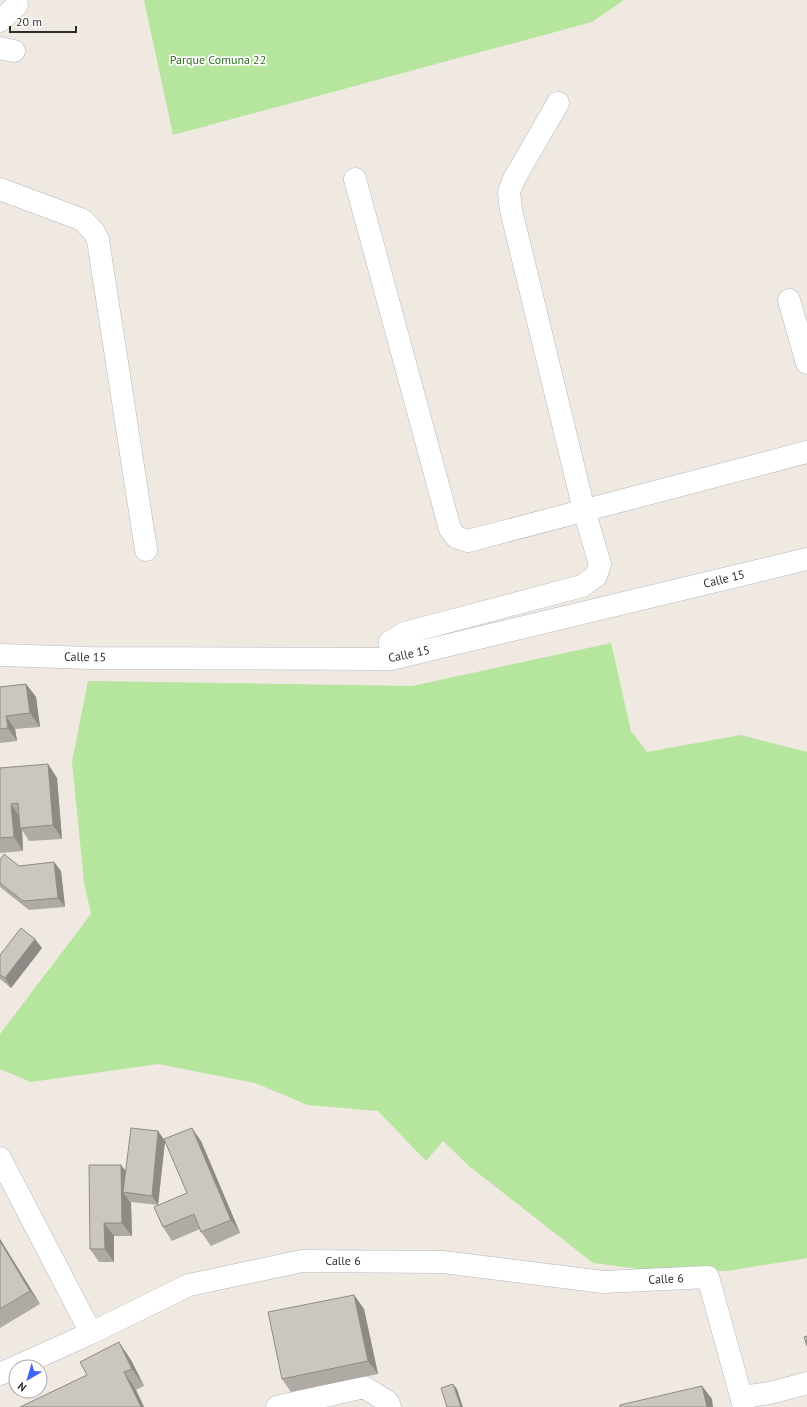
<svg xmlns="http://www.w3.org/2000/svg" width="807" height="1407" viewBox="0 0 807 1407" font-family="'PT Sans',sans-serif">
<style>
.green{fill:#b6e59e}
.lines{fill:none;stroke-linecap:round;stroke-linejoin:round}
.minor-casing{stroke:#b4b7c1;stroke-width:23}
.minor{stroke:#fff;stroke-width:22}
.wall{fill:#afaba4}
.shaded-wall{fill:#8e8b86}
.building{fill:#cbc7bf;stroke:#8e8b86}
.labels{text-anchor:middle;stroke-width:3.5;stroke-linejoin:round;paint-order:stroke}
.park-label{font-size:12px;fill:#2c6e1b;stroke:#fff}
.street-label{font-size:12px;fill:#2e2e2e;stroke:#fff}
</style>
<rect width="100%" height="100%" fill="#efe9e1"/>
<path class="green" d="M144 0H624L592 22 173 135Z
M611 643 631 731 647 752 741 735 807 752V1258L728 1271 647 1270 593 1263 469 1166 443 1141 426 1161 378 1111 308 1105 255 1083 158 1064 31 1082 0 1069V1034L91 914 84 882 72 762 88 681 412 686Z"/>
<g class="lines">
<defs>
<path id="minor" d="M0 21 17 5
M0 48 14 51
M355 179 450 529 456 537 468 541 807 452
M0 189 83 220 94 232 98 240 146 550
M789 300 807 363
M0 655 90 658 391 659 807 559
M391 659 390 642 405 633 582 586 596 576 600 564 584 510 511 210 509 192 514 179 558 103
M0 1158 91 1333
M0 1374 91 1333 189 1285 302 1261 443 1262 603 1282 708 1277 744 1407
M742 1397 770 1393 807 1383
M277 1407 364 1387 388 1402 390 1407"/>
</defs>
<use href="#minor" class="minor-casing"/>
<use href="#minor" class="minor"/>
</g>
<path class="wall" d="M26 684 36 697 40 727 15 729 17 741 0 743V687Z
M48 764 57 778 62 839 29 841 22 830 23 851 0 853V768Z
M0 860 19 866 54 862 61 871 65 907 29 910 0 887Z
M42 948 11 988 0 979V955Z
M158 1131 165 1141 158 1205 131 1202 132 1236H114V1262H99L90 1249 121 1165 126 1171Z
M201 1141 240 1233 211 1246 201 1232 200 1229 172 1241 163 1227 187 1193Z
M0 1239 40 1304 0 1328Z
M354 1295 364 1309 378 1374 291 1392 282 1379Z
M131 1360 144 1386 136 1390 144 1407H20Z"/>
<path class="shaded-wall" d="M26 684 36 697 40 727 30 713Z
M6 716 15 729 17 741 8 728Z
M48 764 57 778 62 839 53 825Z
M11 804 20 817V828L22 830 23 851 14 837Z
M54 862 61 871 65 907 58 898Z
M35 939 42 948 11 988 5 978Z
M192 1128 201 1141 240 1233 231 1220Z
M158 1131 165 1141 158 1205 152 1196Z
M121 1165 131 1179 123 1192 130 1202H131L132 1236 122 1223Z
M104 1223 114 1236V1262L105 1249Z
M0 1239 40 1304 30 1291 0 1241Z
M354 1295 364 1309 378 1374 368 1361Z
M119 1342 131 1360 144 1386 132 1369Z
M124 1372 136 1390 144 1407H141Z
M453 1384 457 1389 463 1407H461Z
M702 1386 712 1399 713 1407H707Z"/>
<path class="building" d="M26 684 30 713 6 716 8 728 0 729V687Z
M48 764 53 825 20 828 18 803 11 804 14 837 0 838V768Z
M4 854 19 866 54 862 58 898 23 901 0 883V860Z
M21 928 35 939 5 978 0 975V955Z
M131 1128 158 1131 152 1196 123 1192Z
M192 1128 231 1220 201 1232 194 1214 163 1227 154 1207 187 1193 164 1139Z
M89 1165H121L122 1223H104L105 1249H90Z
M0 1241 30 1291 0 1309Z
M354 1295 368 1361 282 1379 268 1312Z
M807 1336V1346L804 1337Z
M119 1342 132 1369 124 1372 141 1407H20L87 1375 80 1362Z
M453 1384 461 1407H447L441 1388Z
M702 1386 707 1407H620V1405Z"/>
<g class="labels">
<g class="park-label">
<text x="218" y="64">Parque Comuna 22</text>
</g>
<g class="street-label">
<text transform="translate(724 579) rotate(-14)" y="4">Calle 15</text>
<text transform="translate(409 654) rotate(-12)" y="4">Calle 15</text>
<text transform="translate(85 657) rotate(1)" y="4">Calle 15</text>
<text x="343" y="1265">Calle 6</text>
<text transform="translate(666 1279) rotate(-3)" y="4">Calle 6</text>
</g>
</g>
<g transform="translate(28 1379) rotate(218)"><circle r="19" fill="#ffffff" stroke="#ababab"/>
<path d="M0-3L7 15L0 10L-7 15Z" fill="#4264fb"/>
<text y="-6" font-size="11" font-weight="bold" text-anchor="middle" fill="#2e2e2e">N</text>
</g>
<path d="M10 26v6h66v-6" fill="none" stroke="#2e2e2e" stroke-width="2"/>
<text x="16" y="26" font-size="12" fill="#2e2e2e" stroke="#ffffff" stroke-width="3" paint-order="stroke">20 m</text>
</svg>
